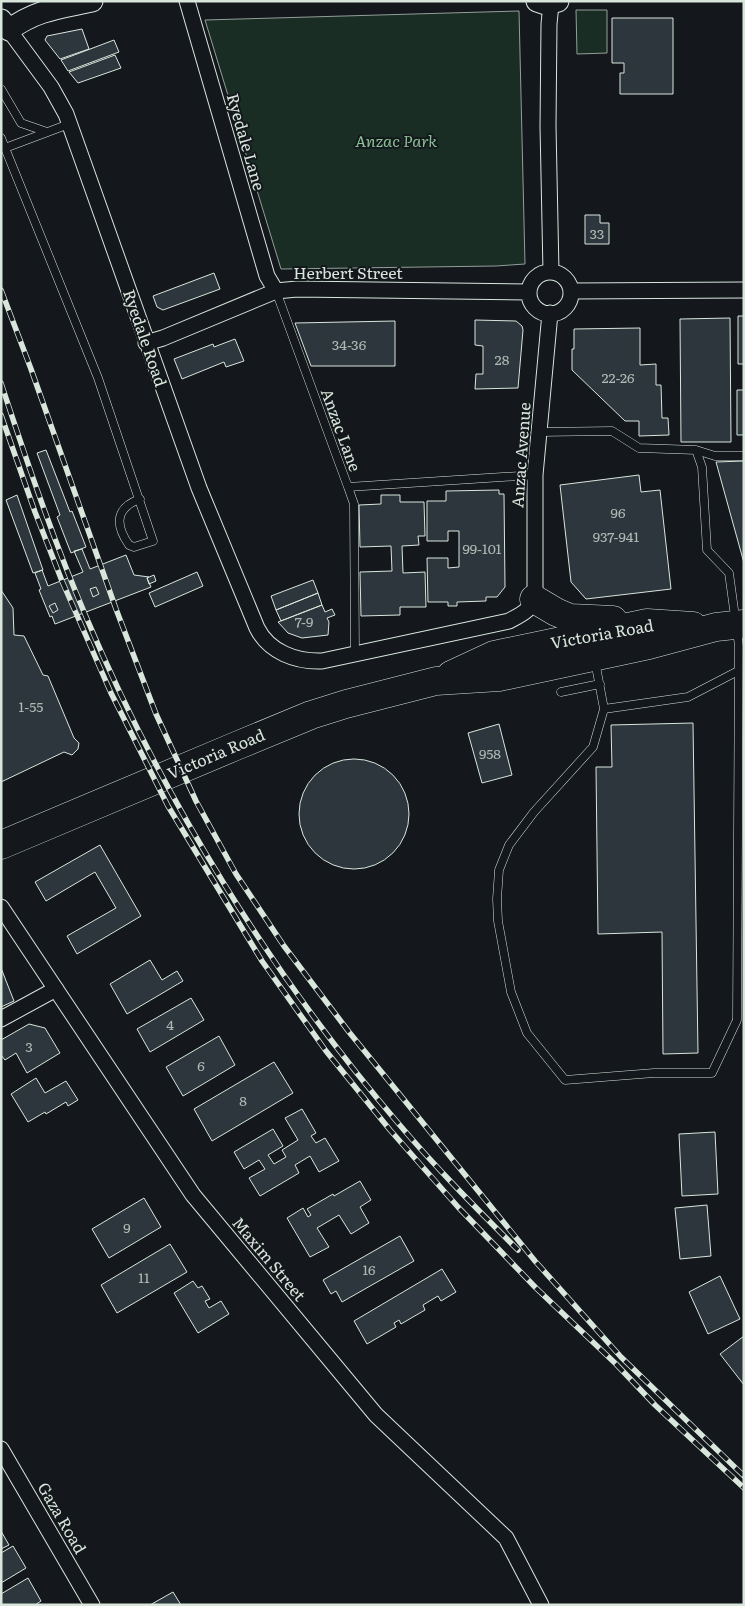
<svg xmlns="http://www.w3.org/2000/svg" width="745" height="1606" viewBox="0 0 745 1606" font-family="Literata,serif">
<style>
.green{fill:#1a2d24;stroke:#939e99}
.building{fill:#2c363c;stroke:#d8e6dc}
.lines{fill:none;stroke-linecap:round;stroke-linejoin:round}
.lane-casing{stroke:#d8e6dc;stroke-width:9}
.street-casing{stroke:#d8e6dc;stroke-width:17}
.secondary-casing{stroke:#d8e6dc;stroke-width:23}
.highway-casing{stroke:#d8e6dc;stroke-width:29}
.lane{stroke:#14181c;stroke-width:8}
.street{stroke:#14181c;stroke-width:15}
.secondary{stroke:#14181c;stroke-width:21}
.highway{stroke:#14181c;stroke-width:28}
.rail-casing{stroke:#d8e6dc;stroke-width:5.5}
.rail{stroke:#14181c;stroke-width:4;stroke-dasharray:11;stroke-linecap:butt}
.labels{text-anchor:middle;stroke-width:4;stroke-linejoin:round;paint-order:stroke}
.number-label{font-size:14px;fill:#adbab4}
.park-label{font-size:16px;font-style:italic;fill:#8ac095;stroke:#14181c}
.street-label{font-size:16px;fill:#d8e6dc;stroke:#14181c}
</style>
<rect width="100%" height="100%" fill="#14181c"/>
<path class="green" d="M576 10H607V53L577 54Z
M519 11 525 264 496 266 281 269 205 20Z"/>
<path class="building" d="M612 18H673V94H620V73H624V63H612Z
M82 29 89 49 60 59 45 40 47 36Z
M114 40 119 52 68 71 61 60Z
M115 55 121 68 78 83 69 72Z
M585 215H600V223H609V244H585Z
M214 273 220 289 163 310 157 307 153 296Z
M738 316H744V364H738Z
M730 318 731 442H681L680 319Z
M475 320 516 321 522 326 523 330 518 388 475 389 476 374H483V346L475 345Z
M395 321V366H311L295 323Z
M640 328V365L656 364V385H661L662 418H668L669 435 639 436V421H625L572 370V349H574V329Z
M235 339 244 361 226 367 224 362 182 379 174 359 213 344 214 347Z
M737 390H744V435H737Z
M46 450 70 512 72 511 86 547 71 553 57 517 60 515 37 453Z
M744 461V563L716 462Z
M639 475 641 492 660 490 671 589 586 599 571 582 560 485Z
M499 490V494H504L505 587 497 597H486V601L457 602V606H448V602H428L427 558H448V568L459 567V531H448V541H427V501H446V491Z
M17 495 43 570 33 573 6 500Z
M381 495H400V502H424L425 536H418L419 545 402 546 403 573 425 572 426 607H400V615L361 616 360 572 392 571 391 546 360 547 359 505 381 504Z
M82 549 90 569 126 555 134 575 149 577 147 578 151 587 55 624 52 616 50 617 39 590 41 589 35 573 42 570 48 586 83 572 74 551Z
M197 572 203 586 155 607 149 593Z
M154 575 156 581 149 584 147 578Z
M313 580 318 593 276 610 271 596Z
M96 587 99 594 93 597 90 589Z
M1 590 13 608 14 635 24 636 43 675 48 676 74 738 79 743 78 749 72 755 64 752 1 782Z
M318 593 322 605 281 621 276 610Z
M55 603 58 610 53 613 49 606Z
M322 605 325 612 332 609 335 615 327 618 329 622 328 635 302 638 288 633 278 622Z
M693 723 698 1053 663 1054 662 932 598 934 596 767H612L611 725Z
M499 724 512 775 482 783 468 733Z
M299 814a55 55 0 1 1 110 0a55 55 0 1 1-110 0Z
M100 845 141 916 77 954 67 936 116 908 95 872 46 901 35 882Z
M150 960 162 980 177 971 183 981 127 1014 110 984Z
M1 968 14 1001 1 1007Z
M191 998 204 1020 150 1052 137 1029Z
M29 1024 45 1028 60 1053 27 1073 16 1053 5 1060 1 1055V1040Z
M219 1036 235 1065 183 1096 166 1067Z
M274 1062 293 1093 212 1141 194 1109Z
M36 1078 45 1093 66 1081 78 1100 68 1106 66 1102 46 1114 45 1112 28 1122 11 1094Z
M302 1109 316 1133 311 1136 316 1143 325 1138 339 1161 319 1172 310 1156 295 1165 299 1173 260 1196 249 1178 265 1169 259 1160 244 1169 234 1152 273 1129 283 1146 268 1155 274 1164 286 1157 282 1150 298 1140 285 1118Z
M715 1132 718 1194 682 1196 679 1134Z
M360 1181 371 1200 360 1207 369 1223 351 1234 339 1215 317 1228 329 1247 310 1257 287 1218 303 1208 308 1217 311 1215 307 1209 333 1194 334 1196Z
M144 1198 161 1227 109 1258 92 1229Z
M707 1205 711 1256 680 1259 675 1208Z
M400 1236 414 1261 342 1302 336 1291 331 1294 323 1280Z
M170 1244 187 1272 117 1313 101 1285Z
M442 1269 456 1292 441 1301 438 1296 423 1305 425 1310 401 1324 399 1320 394 1323 396 1327 367 1344 354 1321Z
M720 1276 740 1319 708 1334 689 1292Z
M193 1281 198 1288 202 1286 210 1299 205 1301 209 1308 221 1301 229 1314 198 1333 174 1293Z
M744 1336V1385L720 1354Z
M1 1531 9 1545 1 1549Z
M13 1546 26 1568 1 1583V1553Z
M28 1578 41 1601 35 1605H1V1594Z
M173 1592 181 1605H150Z"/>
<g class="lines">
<defs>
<path id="lane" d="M1 89 21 123 47 132
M1 138 98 378 153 541 134 547 129 545C115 525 115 508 140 499
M5 148 69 124
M276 291 348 487 535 475
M539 432 612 431 639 448 696 450 715 456H744
M348 487 354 504 355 654
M595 661 604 709 593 747 534 812 509 845 499 870 497 899 498 921 511 992 527 1033 565 1080 654 1073H712L737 1020 739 646 729 573 707 550 702 467 696 450
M561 692 600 684
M604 709 688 697 738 671"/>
<path id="street" d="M187 1 267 276 276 291
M551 4 549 24 548 126 551 272
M9 30 51 87 66 114 199 488 257 628C269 652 296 662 322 661L509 621C522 614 532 610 535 595V475L550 313
M529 293a21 21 0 1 1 42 0a21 21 0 1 1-42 0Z
M571 291 744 290
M146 343 163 338 276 291 297 289 529 292
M1 907 193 1195 376 1415 506 1538 541 1605
M1 1019 56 989
M1 1449 92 1605"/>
<path id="secondary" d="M537 1 546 4 558 1
M1 20 9 30C36 10 59 8 92 1"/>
<path id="highway" d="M534 599 556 612 570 618 613 620
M451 675 494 655 647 623 693 626
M1 845 236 746 311 715 346 704 436 681 499 677 649 645 716 627 744 624"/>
</defs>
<use href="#lane" class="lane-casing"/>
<use href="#street" class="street-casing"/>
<use href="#secondary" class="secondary-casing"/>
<use href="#highway" class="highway-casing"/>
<use href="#lane" class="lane"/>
<use href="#street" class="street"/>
<use href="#secondary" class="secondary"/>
<use href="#highway" class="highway"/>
<defs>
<path id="rail" d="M1 290 31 369 116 609 156 714 196 801 236 874 284 946 349 1032 535 1261 621 1357 744 1476
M1 383C27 462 54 542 87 619 162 797 272 976 398 1123 436 1168 477 1209 518 1250
M1 415 35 512 62 581 111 693 168 806 262 961 326 1051 390 1130 458 1207 536 1288 616 1364 655 1405 744 1488"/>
</defs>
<use href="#rail" class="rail-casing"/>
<use href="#rail" class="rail"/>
</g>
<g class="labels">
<g class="number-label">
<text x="597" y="239">33</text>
<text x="349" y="350">34-36</text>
<text x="502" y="365">28</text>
<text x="618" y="383">22-26</text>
<text x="618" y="518">96</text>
<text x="616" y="542">937-941</text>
<text x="482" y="554">99-101</text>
<text x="304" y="627">7-9</text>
<text x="31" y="712">1-55</text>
<text x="490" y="759">958</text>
<text x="170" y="1030">4</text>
<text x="29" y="1052">3</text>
<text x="201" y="1071">6</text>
<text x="243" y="1106">8</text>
<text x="127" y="1233">9</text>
<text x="369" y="1275">16</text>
<text x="144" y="1283">11</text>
</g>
<g class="park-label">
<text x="396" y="147">Anzac Park</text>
</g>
<g class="street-label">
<text transform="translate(246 142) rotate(74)" y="6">Ryedale Lane</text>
<text x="348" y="279">Herbert Street</text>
<text transform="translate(145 338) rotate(71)" y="6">Ryedale Road</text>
<text transform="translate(341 430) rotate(70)" y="6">Anzac Lane</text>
<text transform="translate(521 455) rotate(-86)" y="6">Anzac Avenue</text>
<text transform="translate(602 634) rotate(-10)" y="6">Victoria Road</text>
<text transform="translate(216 754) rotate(-23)" y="6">Victoria Road</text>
<text transform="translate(269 1259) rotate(50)" y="6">Maxim Street</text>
<text transform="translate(62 1518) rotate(60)" y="6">Gaza Road</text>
</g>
</g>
<rect width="745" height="1606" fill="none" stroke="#d8e6dc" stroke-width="5"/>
</svg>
